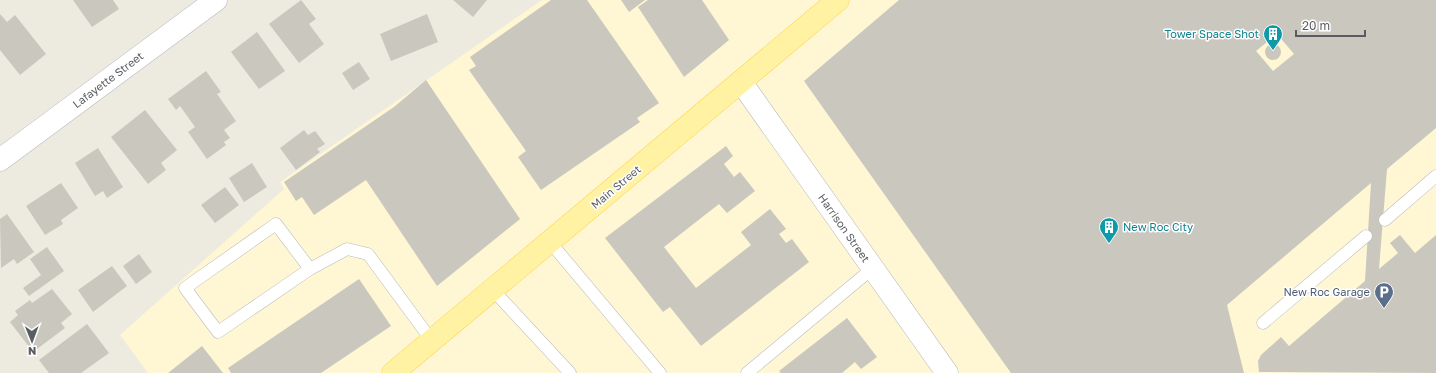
<svg xmlns="http://www.w3.org/2000/svg" width="1436" height="373" viewBox="0 0 1436 373" font-family="'Golos Text',sans-serif">
<style>
.commercial{fill:#fff6d3}
.building{fill:#cac7bf;fill-rule:evenodd}
.lines{fill:none;stroke-linecap:round;stroke-linejoin:round}
.service-casing{stroke:#b8bbc0;stroke-width:13}
.minor-casing{stroke:#b8bbc0;stroke-width:23}
.tertiary-casing{stroke:#b8bbc0;stroke-width:23}
.primary-casing{stroke:#fed148;stroke-width:23}
.service{stroke:#fff;stroke-width:12}
.minor{stroke:#fff;stroke-width:22}
.tertiary{stroke:#fff;stroke-width:22}
.primary{stroke:#fff3a3;stroke-width:22}
.labels{text-anchor:middle;stroke-width:3;stroke-linejoin:round;paint-order:stroke}
.culture-label{font-size:11px;fill:#0d838f;stroke:#fff;text-anchor:end}
.street-label{font-size:11px;fill:#595d62;stroke:#fff}
.service-label{font-size:11px;fill:#4e5e75;stroke:#fff;text-anchor:end}
</style>
<rect width="100%" height="100%" fill="#edebdf"/>
<path class="commercial" d="M542 0H1436V373H148L120 335 284 189 280 182Z"/>
<path class="building" d="M73 0H113L119 9 92 27Z
M301 0 316 19 309 24 324 44 299 63 269 24Z
M453 0H487L473 17Z
M551 0H587L659 103 637 118 640 122 541 190 518 157 526 151 469 70 476 66 470 57Z
M621 0H645L629 12Z
M648 0H702L729 40 684 77 638 7Z
M899 0H1436V128L1387 169 1379 269 1398 253 1390 243 1400 235 1415 253 1436 235V373L1259 372 1258 361 1261 355 1281 337 1289 346 1365 281 1371 183 1227 305 1244 373H1011L804 81ZM1277 34 1294 54 1273 71 1256 51Z
M0 14 7 22 15 15 46 54 20 75 0 50Z
M427 14 438 42 391 61 380 34Z
M257 32 285 71 259 89 231 52Z
M1265 52a8 8 0 1 1 16 0a8 8 0 1 1-16 0Z
M359 62 370 79 353 90 342 73Z
M206 71 221 92 217 94 236 121 224 130 230 138 224 142 226 145 207 159 188 132 195 127 180 106 176 110 168 99Z
M426 80 520 219 437 286 366 180 314 215 302 197 296 201 284 182 394 107Z
M145 110 177 150 161 163 166 170 148 184 111 137Z
M304 130 308 135 315 131 325 144 317 149 320 152 296 170 280 148Z
M726 146 733 156 724 164 734 177 740 172 755 191 727 213 719 204 664 247 696 288 751 245 741 232 770 209 786 229 779 234 786 243 792 239 809 262 701 346 670 307 663 312 605 238Z
M98 148 123 187 107 198 103 191 95 196 75 163Z
M252 163 267 187 244 202 229 178Z
M61 183 78 208 61 220 63 224 45 235 26 206Z
M225 187 239 205 215 223 201 205Z
M7 214 34 252 17 264 14 259 1 268 0 219Z
M47 247 64 271 29 296 23 288 41 275 30 259Z
M139 254 152 272 136 284 123 266Z
M112 266 127 286 93 312 78 290Z
M359 279 391 326 321 373H231L228 368Z
M52 289 72 314 61 323 65 328 33 352 10 322 18 315 15 311 30 300 32 303Z
M847 318 877 357 861 369 855 362 842 373H781L779 371Z
M87 324 109 353 81 373H49L39 360Z
M202 346 223 373H168Z"/>
<g class="lines">
<defs>
<path id="service" d="M1385 220 1436 176
M550 242 660 373
M310 269 276 224 185 288 218 332 310 269 347 249 368 254 432 341
M493 290 570 373
M1263 323 1366 236
M747 373 873 268"/>
<path id="minor" d="M0 160 216 0"/>
<path id="tertiary" d="M741 82 947 373"/>
<path id="primary" d="M393 373 838 0"/>
</defs>
<use href="#service" class="service-casing"/>
<use href="#minor" class="minor-casing"/>
<use href="#tertiary" class="tertiary-casing"/>
<use href="#primary" class="primary-casing"/>
<use href="#service" class="service"/>
<use href="#minor" class="minor"/>
<use href="#tertiary" class="tertiary"/>
<use href="#primary" class="primary"/>
</g>
<defs>
<symbol id="building-pin" viewBox="-11 -11 22 30"><path d="M0 17L-7.5 6A9.5 9.5 0 1 1 7.5 6Z" fill="#0f9aa8" stroke="#fff"/><path d="M-4-6H4V6H1V3H-1V6H-4ZM-2.5-4.3h1.7v1.8h-1.7ZM.8-4.3h1.7v1.8H.8ZM-2.5-1h1.7V.8h-1.7ZM.8-1h1.7V.8H.8Z" fill="#fff"/></symbol>
<symbol id="parking-pin" viewBox="-11 -11 22 30"><path d="M0 17L-7.5 6A9.5 9.5 0 1 1 7.5 6Z" fill="#5c6f8a" stroke="#fff"/><path d="M-3.5-5.5H1a3.5 3.5 0 0 1 0 7H-1V5.5H-3.5ZM-1-3.4V-.6H.8a1.4 1.4 0 0 0 0-2.8Z" fill="#fff"/></symbol>
</defs>
<g fill-rule="evenodd">
<use href="#building-pin" x="1262" y="23" width="22" height="30"/>
<use href="#building-pin" x="1098" y="216" width="22" height="30"/>
<use href="#parking-pin" x="1373" y="281" width="22" height="30"/>
</g>
<g class="labels">
<g class="culture-label">
<text x="1259" y="38">Tower Space Shot</text>
<text x="1123" y="231" text-anchor="start">New Roc City</text>
</g>
<g class="street-label">
<text transform="translate(108 80) rotate(-37)" y="4">Lafayette Street</text>
<text transform="translate(616 187) rotate(-40)" y="4">Main Street</text>
<text transform="translate(844 228) rotate(55)" y="4">Harrison Street</text>
</g>
<g class="service-label">
<text x="1370" y="296">New Roc Garage</text>
</g>
</g>
<g transform="translate(32 341) rotate(179)" stroke="#ffffff" stroke-width="3" paint-order="stroke">
<path d="M0-3L7 15L0 10L-7 15Z" fill="#595d62"/>
<text y="-6" font-size="11" font-weight="bold" text-anchor="middle" fill="#595d62">N</text>
</g>
<path d="M1296 30v6h69v-6" fill="none" stroke="#595d62" stroke-width="2"/>
<text x="1302" y="30" font-size="12" fill="#595d62" stroke="#ffffff" stroke-width="3" paint-order="stroke">20 m</text>
</svg>
